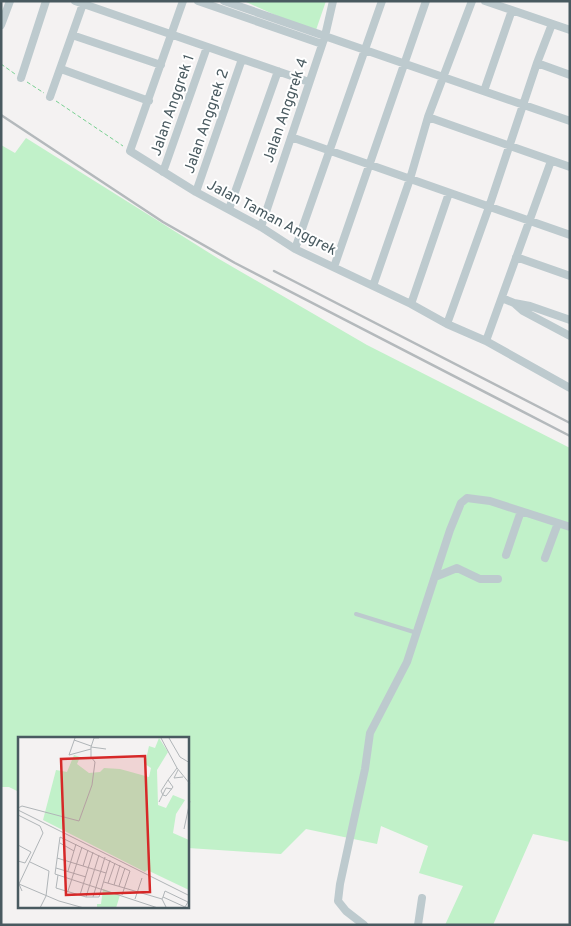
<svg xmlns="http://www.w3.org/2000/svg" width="571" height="926" viewBox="0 0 571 926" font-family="Overpass,sans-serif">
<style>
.green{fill:#c1f1c9}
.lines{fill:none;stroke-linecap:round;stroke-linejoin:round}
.path{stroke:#78d091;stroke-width:1;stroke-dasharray:4 2.5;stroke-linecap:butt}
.lane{stroke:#bdcace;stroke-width:4}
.street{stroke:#bdcace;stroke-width:8}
.rail{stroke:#b4b9bc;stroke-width:2.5}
.labels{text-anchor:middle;stroke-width:4;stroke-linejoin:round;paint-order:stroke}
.street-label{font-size:15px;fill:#495a60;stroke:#fff}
.inset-road{fill:none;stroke:#b0b5b8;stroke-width:1}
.view{fill:#d62828;fill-opacity:0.15;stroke:#d62828;stroke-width:2.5}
.inset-edge{fill:none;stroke:#495a60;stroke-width:2.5}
</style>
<rect width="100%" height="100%" fill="#f4f2f2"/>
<path class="green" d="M244 1H326L315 33Z
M26 138 219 259 367 345 570 448V842L533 834 493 925H445L463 886 419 873 428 846 381 826 377 844 306 829 281 854 188 848V738H19V792L9 787H1V145L15 153Z"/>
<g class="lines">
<path class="path" d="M1 64 15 74
M27 82 44 93
M56 101 123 146"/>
<path class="lane" d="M356 614 417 633"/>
<path class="street" d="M75 1 309 82
M183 1 130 151 196 192 261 227 295 249 411 304 447 324 486 341 570 388
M198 1 322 44
M224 1 570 121
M485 1 570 30
M1 25 10 1
M72 35 161 65
M537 63 570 75
M61 69 149 101
M21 78 46 1
M484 91 512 10
M50 97 84 1
M428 117 570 167
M291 137 570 235
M163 172 207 47
M196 192 242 59
M229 209 278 71
M261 227 325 36 333 1
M295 249 382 1
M516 257 570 276
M334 267 426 1
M373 286 410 179 428 117 472 1
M502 298 514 303 523 311 570 336
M514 303 530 306 570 320
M411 304 449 193
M447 324 489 207 537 63 552 24
M486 341 551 161
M506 555 521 511
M545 558 558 523
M435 577 457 568 480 579H498
M364 925 346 911 338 901 340 884 365 769 370 733 407 662 450 530 461 503 467 498 490 501 570 527
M418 925 422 898"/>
<path class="rail" d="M1 115 163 222 235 263 570 436
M274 271 570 423"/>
</g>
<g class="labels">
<g class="street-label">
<text transform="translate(172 105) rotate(-71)" y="5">Jalan Anggrek 1</text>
<text transform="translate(285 110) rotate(-71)" y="5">Jalan Anggrek 4</text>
<text transform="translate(206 121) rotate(-71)" y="5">Jalan Anggrek 2</text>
<text transform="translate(272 217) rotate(28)" y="5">Jalan Taman Anggrek</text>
</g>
</g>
<g transform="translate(18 737)">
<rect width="171" height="171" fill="#f4f2f2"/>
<path d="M141 1 150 15 139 33 140 68 148 71 155 58 167 63 158 77 155 96 171 103V153L129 133 127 135 25 83 38 33 49 35 56 18 62 20 59 27 71 36 82 35 86 31 102 32 131 40 133 31 127 27 131 9 137 11ZM85 152 102 158 98 171H79V167H83Z" fill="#c1f1c9"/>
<path class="inset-road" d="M143 1 159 31 172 47M151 1 162 20 172 26M56 3 73 9M73 10 88 12M51 18 73 12M51 18 57 1M160 33 156 41 165 40M150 43 143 54 145 58 148 59 155 50M155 50 150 43 159 31M141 65 148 51 154 52M0 71 4 69 61 84 74 48 77 25 73 20V10L76 1H81M0 73 172 159M0 78 22 89 25 96 1 147 4 154M166 92 172 64M42 106 56 114M0 108 13 115 7 126 0 124M39 121 88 136M12 125 31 134 28 159 22 171M65 129 70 113M38 131 68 140M50 134 58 107M40 138 38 151 68 160H81L92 123M86 145 144 162 148 170M90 146 97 126M1 147 41 164 66 171M96 148 102 128M101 149 107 131M50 154 64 110M62 158 75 115M104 158 112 134 42 100 37 137 140 171M68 160 81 118M75 160 87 120M117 162 124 141M144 162 145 160 147 154 170 165 167 170 145 160"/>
<path class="view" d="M127 19 132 155 48 158 43 22Z"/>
<rect width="171" height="171" class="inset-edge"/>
</g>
<rect width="571" height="926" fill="none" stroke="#495a60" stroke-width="5"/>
</svg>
